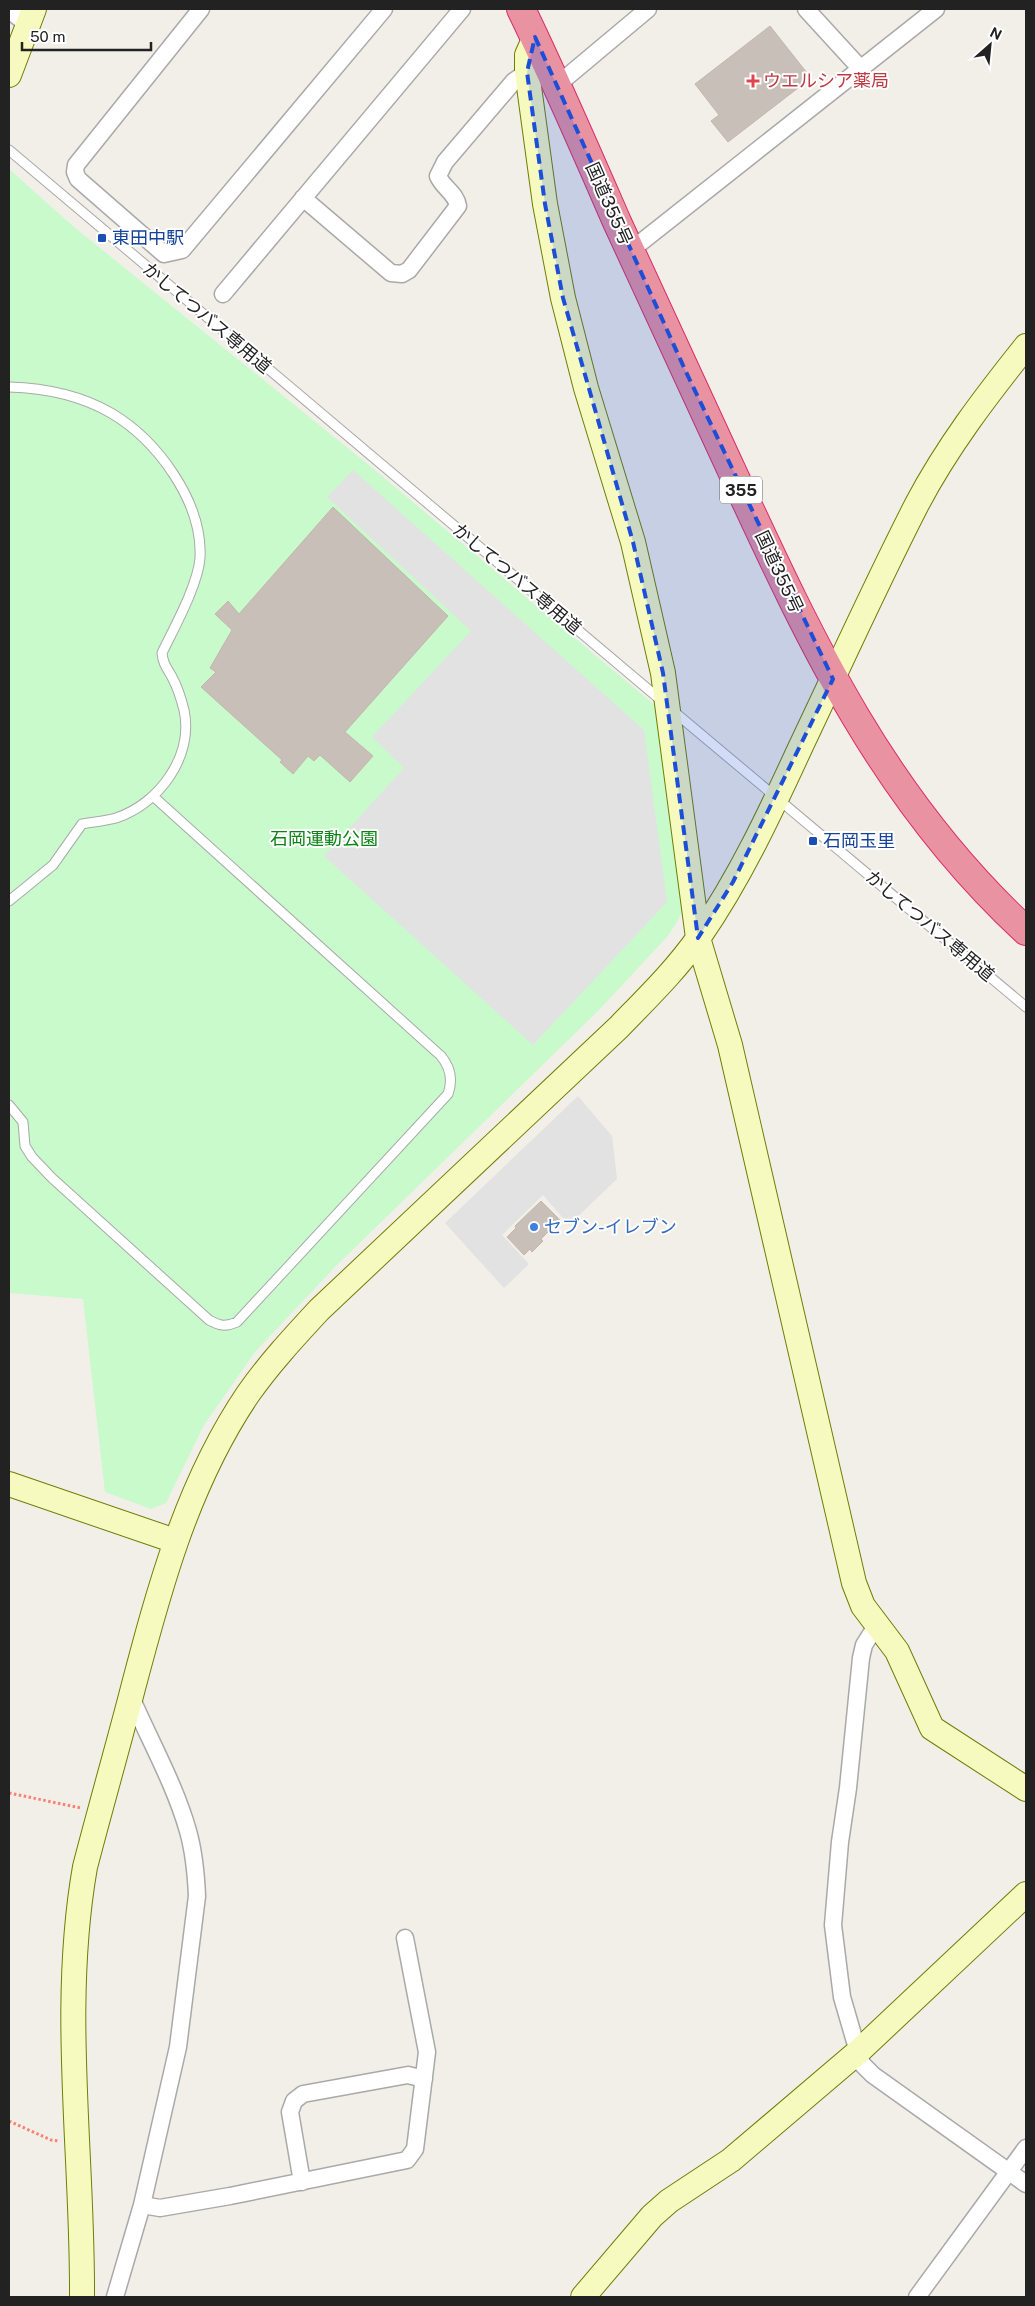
<svg xmlns="http://www.w3.org/2000/svg" width="1035" height="2306" viewBox="0 0 1035 2306" font-family="'Public Sans','Noto Sans JP',sans-serif">
<style>
.park{fill:#c8facc}
.parking{fill:#e2e2e2}
.building{fill:#c7bfb8;stroke:#c4b6ab}
.lines{fill:none;stroke-linecap:round;stroke-linejoin:round}
.lane-casing{stroke:#a9a9a9;stroke-width:11}
.street-casing{stroke:#a9a9a9;stroke-width:19}
.secondary-casing{stroke:#707d05;stroke-width:26}
.highway-casing{stroke:#dc2a67;stroke-width:30}
.path{stroke:#fa8072;stroke-width:3;stroke-dasharray:2.5 2.5;stroke-linecap:butt}
.lane{stroke:#fff;stroke-width:9}
.street{stroke:#fff;stroke-width:16}
.secondary{stroke:#f7fabf;stroke-width:24}
.highway{stroke:#e892a2;stroke-width:28}
.marked{fill:#1d4ed8;fill-opacity:0.2;stroke:#1d4ed8;stroke-width:4;stroke-dasharray:10 6;stroke-linejoin:round}
.health-dot{fill:#e0444e;stroke:#fff;stroke-width:2}
.transit-dot{fill:#1a4fb4;stroke:#fff;stroke-width:2}
.shop-dot{fill:#3f7fe0;stroke:#fff;stroke-width:2}
.labels{text-anchor:middle;stroke-width:4;stroke-linejoin:round;paint-order:stroke}
.shield{fill:#fff;stroke:#646464;stroke-width:1}
.shield-label{font-size:16px;font-weight:bold;fill:#222}
.health-label{font-size:18px;fill:#be3a42;stroke:#fff;text-anchor:start}
.street-label{font-size:18px;fill:#222;stroke:#fff}
.transit-label{font-size:18px;fill:#164399;stroke:#fff;text-anchor:start}
.park-label{font-size:18px;fill:#0c8416;stroke:#fff}
.shop-label{font-size:18px;fill:#366cbe;stroke:#fff;text-anchor:start}
</style>
<rect width="100%" height="100%" fill="#f2efe9"/>
<path class="park" d="M9 169 74 227 370 466 657 707 684 907 677 922 667 937 598 1011 335 1267 255 1352 204 1425 166 1503 151 1509 105 1492 83 1299 9 1293Z"/>
<path class="parking" d="M353 470 644 730 667 902 533 1045 324 856 404 768 372 737 471 631 327 497Z
M578 1096 612 1136 617 1179 569 1225 543 1195 502 1235 529 1264 504 1288 445 1223Z"/>
<path class="building" d="M770 26 811 78 728 142 711 121 719 115 695 84Z
M333 507 448 616 345 732 373 756 350 782 320 755 314 761 308 756 293 774 280 762 282 760 201 687 216 672 210 668 232 630 215 614 228 601 239 614Z
M541 1201 560 1220 541 1239 543 1241 532 1252 530 1249 524 1255 507 1237 516 1228 515 1226Z"/>
<g class="lines">
<defs>
<path id="lane" d="M9 150 662 701
M9 387C43 388 80 395 111 413 157 440 203 502 200 558 198 585 174 628 162 653 163 664 167 668 172 677 178 688 181 698 184 710 194 756 159 804 116 818 105 821 93 822 82 824L53 865 9 901
M672 710 1026 1007
M9 1105 23 1122 25 1146 32 1157 52 1178 209 1320C220 1326 225 1327 237 1322L448 1094C453 1080 451 1068 441 1056L154 797"/>
<path id="street" d="M201 9 76 165 75 172 78 179 164 254 182 250 384 9
M806 9 860 68
M9 10 28 25
M556 86 648 9
M303 198 391 273 402 274 409 270 458 206C456 193 443 188 438 176L445 162 514 81 527 72
M630 251 936 9
M223 294 462 9
M876 1626 864 1645 861 1658 848 1788 840 1842 833 1925 842 1997 858 2052 862 2064 873 2075 1026 2184
M302 2182 290 2112 294 2101 303 2094 408 2075 424 2079
M142 2205 160 2208 230 2196 407 2160 415 2149 427 2052 405 1938
M115 2297 142 2205 178 2047 197 1896C196 1874 194 1852 188 1831 175 1785 150 1741 131 1697
M917 2297 1026 2148"/>
<path id="secondary" d="M535 37 527 55V72L545 204 563 298 586 388 633 542 663 673 698 938 730 1045 854 1583 863 1606 897 1651 932 1728 1026 1789
M9 75 34 9
M9 1484 175 1541
M82 2297C83 2154 60 2009 85 1867 100 1809 117 1750 132 1692 159 1589 187 1484 248 1394 269 1364 294 1337 319 1310L619 1027C647 998 676 970 699 937 740 878 771 811 801 746 839 666 876 584 917 504 947 447 986 396 1026 346
M583 2297 652 2216 669 2201 731 2160 858 2052 1026 1894"/>
<path id="highway" d="M521 9C555 79 586 151 617 222 655 305 693 387 731 469 811 642 883 799 1026 931"/>
</defs>
<use href="#lane" class="lane-casing"/>
<use href="#street" class="street-casing"/>
<use href="#secondary" class="secondary-casing"/>
<use href="#highway" class="highway-casing"/>
<path class="path" d="M9 1793 81 1808
M9 2121 51 2140 59 2141"/>
<use href="#lane" class="lane"/>
<use href="#street" class="street"/>
<use href="#secondary" class="secondary"/>
<use href="#highway" class="highway"/>
</g>
<path class="marked" d="M535 37 686 372 833 679 733 882 698 938 663 673 633 542 563 298 545 204 527 72Z"/>
<path class="health-dot" d="M750.5 73.5h5v5h5v5h-5v5h-5v-5h-5v-5h5z"/>
<g class="transit-dot">
<rect x="97" y="233" width="10" height="10" rx="2.5"/>
<rect x="808" y="836" width="10" height="10" rx="2.5"/>
</g>
<circle class="shop-dot" cx="534" cy="1227" r="5"/>
<g class="labels">
<rect class="shield" x="720" y="476.5" width="42" height="27" rx="4"/>
<g class="shield-label">
<text x="741" y="496">355</text>
</g>
<g class="health-label">
<text x="763" y="87">ウエルシア薬局</text>
</g>
<g class="street-label">
<text transform="translate(609 204) rotate(66)" y="6">国道355号</text>
<text transform="translate(207 318) rotate(40)" y="6">かしてつバス専用道</text>
<text transform="translate(779 572) rotate(65)" y="6">国道355号</text>
<text transform="translate(517 579) rotate(40)" y="6">かしてつバス専用道</text>
<text transform="translate(930 926) rotate(40)" y="6">かしてつバス専用道</text>
</g>
<g class="transit-label">
<text x="112" y="244">東田中駅</text>
<text x="823" y="847">石岡玉里</text>
</g>
<g class="park-label">
<text x="324" y="845">石岡運動公園</text>
</g>
<g class="shop-label">
<text x="544" y="1233">セブン-イレブン</text>
</g>
</g>
<rect width="1035" height="2306" fill="none" stroke="#222222" stroke-width="20"/>
<g transform="translate(990 45) rotate(27)" stroke="#ffffff" stroke-width="4" paint-order="stroke">
<path d="M0-4L9 19L0 12L-9 19Z" fill="#222222"/>
<text y="-8" font-size="14" font-weight="bold" text-anchor="middle" fill="#222222">N</text>
</g>
<path d="M22 42v8h129v-8" fill="none" stroke="#222222" stroke-width="2.5"/>
<text x="30" y="42" font-size="15" fill="#222222" stroke="#ffffff" stroke-width="4" paint-order="stroke">50 m</text>
</svg>
